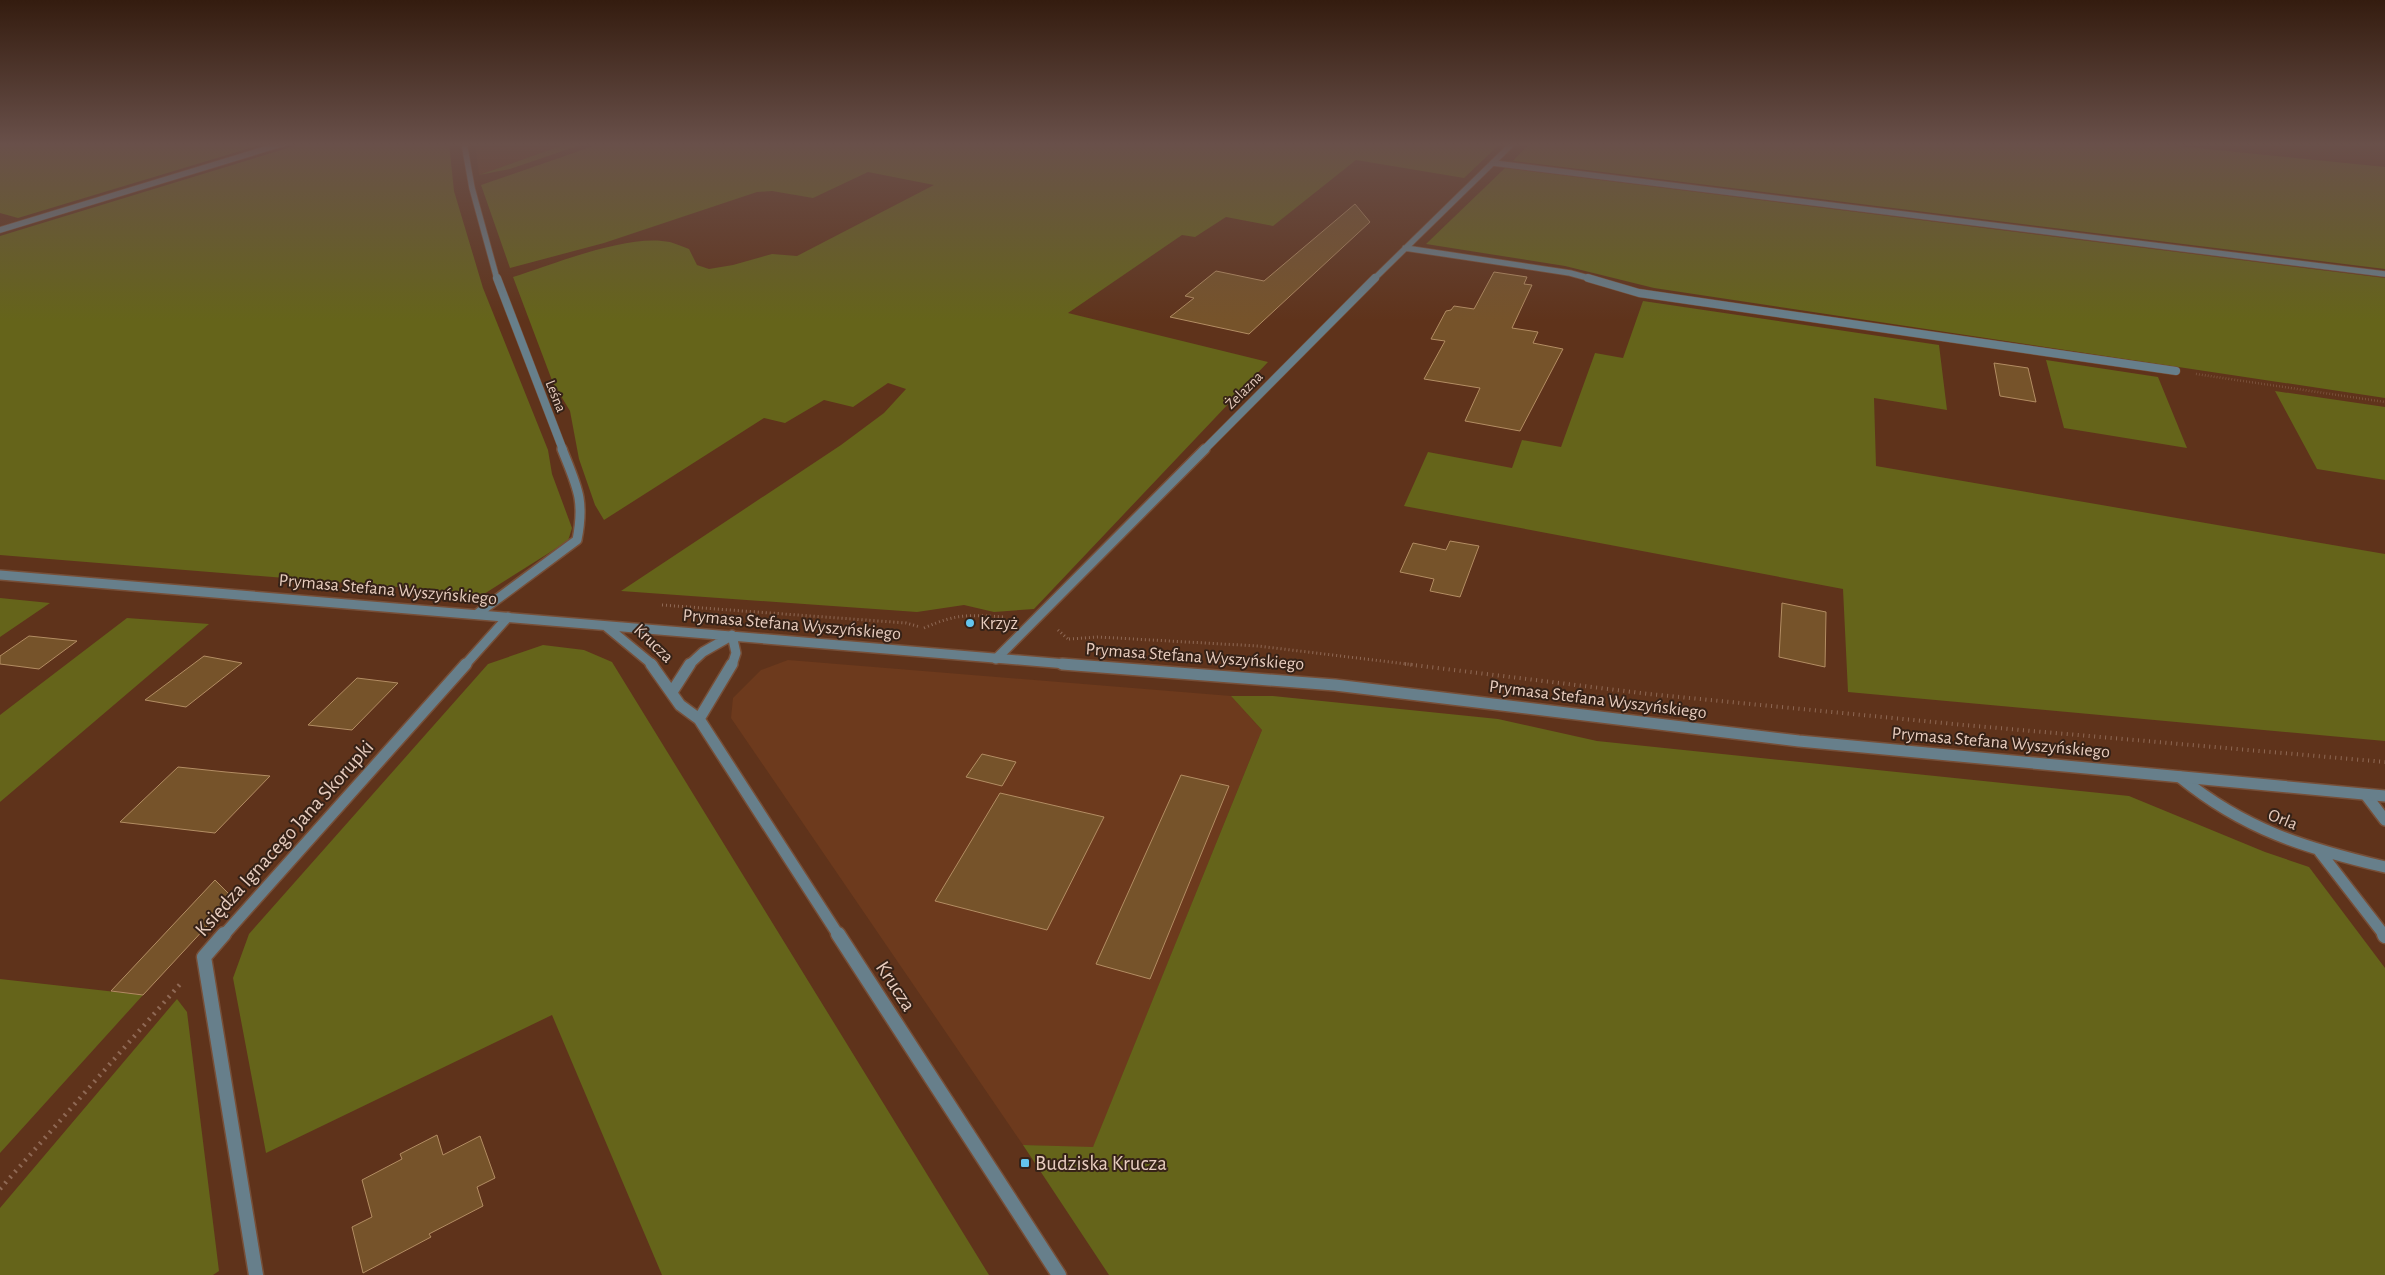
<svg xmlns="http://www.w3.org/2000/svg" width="2385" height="1275" viewBox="0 0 2385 1275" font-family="'Alegreya Sans',sans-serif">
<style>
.built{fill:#6d3a1d}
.green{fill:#65641a}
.building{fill:#76532a;stroke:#b38d63}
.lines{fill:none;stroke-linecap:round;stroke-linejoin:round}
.service-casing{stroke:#774f38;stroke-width:7}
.minor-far4-casing{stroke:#774f38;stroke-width:7}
.minor-far3-casing{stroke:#774f38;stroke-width:9}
.minor-far2-casing{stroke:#774f38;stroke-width:12}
.minor-far1-casing{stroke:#774f38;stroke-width:14}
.minor-casing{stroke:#774f38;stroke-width:17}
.tertiary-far3-casing{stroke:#774f38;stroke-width:7}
.tertiary-far2-casing{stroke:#774f38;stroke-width:12}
.tertiary-far1-casing{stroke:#774f38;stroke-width:14}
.tertiary-casing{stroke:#774f38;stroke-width:17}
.path-far3{stroke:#8f6955;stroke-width:2.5;stroke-dasharray:0.5 2.5;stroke-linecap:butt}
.path-far2{stroke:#8f6955;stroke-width:3;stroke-dasharray:1 3;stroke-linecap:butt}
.path-far1{stroke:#8f6955;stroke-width:4;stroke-dasharray:1 4.5;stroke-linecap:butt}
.path{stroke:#8f6955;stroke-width:4.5;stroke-dasharray:2 5.5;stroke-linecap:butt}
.service{stroke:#677f8b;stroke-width:5.5}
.minor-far4{stroke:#677f8b;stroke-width:5.5}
.minor-far3{stroke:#677f8b;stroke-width:8}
.minor-far2{stroke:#677f8b;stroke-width:9}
.minor-far1{stroke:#677f8b;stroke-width:11}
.minor{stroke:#677f8b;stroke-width:14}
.tertiary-far3{stroke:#677f8b;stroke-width:5.5}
.tertiary-far2{stroke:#677f8b;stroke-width:9}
.tertiary-far1{stroke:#677f8b;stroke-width:11}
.tertiary{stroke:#677f8b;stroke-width:14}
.poi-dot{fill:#64c5ee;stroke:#362217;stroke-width:2}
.labels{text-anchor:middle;stroke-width:4;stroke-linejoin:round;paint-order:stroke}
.far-street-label{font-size:15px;fill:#e7ccbe;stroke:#362217}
.street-label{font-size:18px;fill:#e7ccbe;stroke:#362217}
.poi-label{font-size:18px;fill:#e7ccbe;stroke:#362217;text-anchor:start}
.near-street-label{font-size:21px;fill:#e7ccbe;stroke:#362217}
.near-poi-label{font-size:21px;fill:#e7ccbe;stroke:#362217;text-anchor:start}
</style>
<rect width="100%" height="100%" fill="#5f331b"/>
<path class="built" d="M475 143H569L479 175Z
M788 660 1231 696 1262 730 1093 1148 1023 1145 731 718 733 698 761 670Z"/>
<path class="green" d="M0 143H267L18 218 0 213Z
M304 143H449L454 191 483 288 548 450 552 474 572 528 568 541 484 594 0 555V236Z
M569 143H586L510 169 479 175Z
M602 143H1501L1464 178 1356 160 1273 226 1226 217 1195 237 1182 235 1068 313 1268 362 1034 609 994 612 964 605 917 612 621 591 841 445 884 413 906 389 888 383 853 407 824 400 785 423 764 418 604 520 595 505 579 459 570 411 553 383 513 277C555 264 628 233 670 242 677 244 683 247 689 249L697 265 709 269 733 265 772 254 797 256 934 185 868 172 813 198 772 191 757 192 604 243 510 268 481 185Z
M1530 143H2148L2385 167V269L1513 161Z
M1505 168 2385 278V398L1654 288 1565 266 1426 244Z
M1643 301 1939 345 1947 410 1874 398 1876 466 2385 554V741L1848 692 1843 589 1404 506 1428 452 1512 468 1522 440 1561 447 1595 353 1623 358Z
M2046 360 2158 377 2187 448 2064 428Z
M2275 391 2385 407V480L2317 469Z
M0 598 50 603 0 637Z
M127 618 209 624 0 802V715Z
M543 645 584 650 612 662 989 1275H662L552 1015 266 1153 233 978 249 934 488 664Z
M1231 696H1273L1498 719 1597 741 2129 796 2265 852 2309 867 2385 968V1275H1109L1023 1145 1093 1147 1262 730Z
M0 979 143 995 0 1153Z
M177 999 187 1012 219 1271 213 1275H0V1208Z"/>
<path class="building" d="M1355 204 1370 222 1249 334 1170 317 1194 298 1185 296 1216 271 1264 281Z
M1494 272 1527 277 1524 284 1532 285 1512 328 1538 332 1533 343 1563 349 1520 431 1465 421 1480 388 1424 379 1445 341 1431 339 1446 311 1451 310 1454 306 1474 309Z
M1994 363 2028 368 2036 402 2000 396Z
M1450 541 1479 546 1460 597 1430 591 1434 579 1400 572 1413 543 1446 550Z
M1782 603 1826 612 1825 667 1779 657Z
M29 636 77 641 39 669 0 664V656Z
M204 656 242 663 186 707 145 700Z
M357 678 398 683 352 730 308 725Z
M982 754 1016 762 1002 786 966 777Z
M178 767 226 772 270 776 215 833 120 822Z
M1181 775 1229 786 1150 979 1096 964Z
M1000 793 1104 817 1047 930 935 901Z
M215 880 233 898 143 995 111 991Z
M437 1135 443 1155 480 1136 495 1178 477 1187 483 1206 429 1234 431 1237 363 1273 352 1227 372 1217 362 1180 402 1159 400 1154Z"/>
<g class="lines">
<defs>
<path id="service" d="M1493 163 2385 274"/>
<path id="minor-far4" d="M464 143 472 188 497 279
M1405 248 1570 273 1592 279
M1374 279 1513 143"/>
<path id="minor-far3" d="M497 278 563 450
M1588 278 1639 293 2176 371
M1204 450 1375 278"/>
<path id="minor-far2" d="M477 614 577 540C585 499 577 487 562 449
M996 659 1205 449
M465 665 508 617"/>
<path id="minor-far1" d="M2180 777C2245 830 2305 848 2385 867
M2366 795 2385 820
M2320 852 2385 936
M223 936 466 664"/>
<path id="minor" d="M224 934 204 957 256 1275
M2384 934 2385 936"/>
<path id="tertiary-far3" d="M0 230 285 143"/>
<path id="tertiary-far2" d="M0 575 1078 665
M607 627 653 665
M689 665 703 652 731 636
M732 665 736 653 732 635"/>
<path id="tertiary-far1" d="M651 664 680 705 699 719 839 936
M1062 664 1335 685 1799 741 2385 796
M672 692 690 664
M699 719 732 664"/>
<path id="tertiary" d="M838 934 1059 1275"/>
</defs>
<use href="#service" class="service-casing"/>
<use href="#minor-far4" class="minor-far4-casing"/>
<use href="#minor-far3" class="minor-far3-casing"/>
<use href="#minor-far2" class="minor-far2-casing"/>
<use href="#minor-far1" class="minor-far1-casing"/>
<use href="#minor" class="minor-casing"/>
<use href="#tertiary-far3" class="tertiary-far3-casing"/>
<use href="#tertiary-far2" class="tertiary-far2-casing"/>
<use href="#tertiary-far1" class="tertiary-far1-casing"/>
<use href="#tertiary" class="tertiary-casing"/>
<path class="path-far3" d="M2196 374 2385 402"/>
<path class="path-far2" d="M662 605 906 623 920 627
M924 628C958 613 969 615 1005 617
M1058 630 1068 639
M1069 639 1098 637 1258 646 1415 665"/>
<path class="path-far1" d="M1405 664 1649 694 1964 725 2385 762"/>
<path class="path" d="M0 1189 182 982"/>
<use href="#service" class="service"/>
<use href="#minor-far4" class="minor-far4"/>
<use href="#minor-far3" class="minor-far3"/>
<use href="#minor-far2" class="minor-far2"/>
<use href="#minor-far1" class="minor-far1"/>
<use href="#minor" class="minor"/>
<use href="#tertiary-far3" class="tertiary-far3"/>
<use href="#tertiary-far2" class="tertiary-far2"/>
<use href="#tertiary-far1" class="tertiary-far1"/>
<use href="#tertiary" class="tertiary"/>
</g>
<linearGradient id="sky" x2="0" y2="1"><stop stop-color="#341c0f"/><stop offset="0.45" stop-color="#69504a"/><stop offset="1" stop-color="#69504a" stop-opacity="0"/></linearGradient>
<rect width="2385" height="321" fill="url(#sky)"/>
<g class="poi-dot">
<circle cx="970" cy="623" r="5"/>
<rect x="1020" y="1158" width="10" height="10" rx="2.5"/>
</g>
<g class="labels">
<g class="far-street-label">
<text transform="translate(1244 390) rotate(-45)" y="5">Żelazna</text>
<text transform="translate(556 396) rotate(68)" y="5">Leśna</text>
</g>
<g class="street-label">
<text transform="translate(388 589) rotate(5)" y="6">Prymasa Stefana Wyszyńskiego</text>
<text transform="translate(792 624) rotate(5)" y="6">Prymasa Stefana Wyszyńskiego</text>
<text transform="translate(654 643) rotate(44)" y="6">Krucza</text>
<text transform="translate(1195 656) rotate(4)" y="6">Prymasa Stefana Wyszyńskiego</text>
<text transform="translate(1598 699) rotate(7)" y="6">Prymasa Stefana Wyszyńskiego</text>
<text transform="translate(2001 742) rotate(5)" y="6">Prymasa Stefana Wyszyńskiego</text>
<text transform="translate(2283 819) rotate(22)" y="6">Orla</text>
</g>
<g class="poi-label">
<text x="980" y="629">Krzyż</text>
</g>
<g class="near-street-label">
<text transform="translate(284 838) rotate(-48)" y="7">Księdza Ignacego Jana Skorupki</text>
<text transform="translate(896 986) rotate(57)" y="7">Krucza</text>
</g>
<g class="near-poi-label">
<text x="1035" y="1170">Budziska Krucza</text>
</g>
</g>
</svg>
